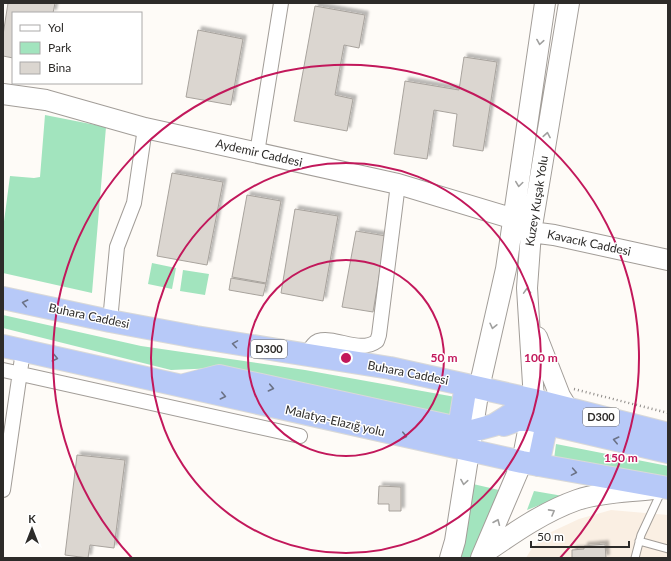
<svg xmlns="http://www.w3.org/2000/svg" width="671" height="561" viewBox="0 0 671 561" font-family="Lato,sans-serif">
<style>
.built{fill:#faefe3}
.green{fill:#a2e4be}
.building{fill:#dbd6d0;stroke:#a8a39d;filter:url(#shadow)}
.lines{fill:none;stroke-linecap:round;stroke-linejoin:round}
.lane-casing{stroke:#a29d98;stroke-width:9}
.street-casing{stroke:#a29d98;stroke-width:16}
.secondary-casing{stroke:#a29d98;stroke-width:22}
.highway-casing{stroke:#d9d9d8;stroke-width:24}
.path{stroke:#8e8b88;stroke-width:2.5;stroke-dasharray:1 3;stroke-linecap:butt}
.lane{stroke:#fff;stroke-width:7}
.street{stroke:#fff;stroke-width:14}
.secondary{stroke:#fff;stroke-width:20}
.highway{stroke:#b7c9f8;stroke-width:22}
.oneway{stroke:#a0a09f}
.oneway2{stroke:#6b7286}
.ring{fill:none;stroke:#c2185b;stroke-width:2}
.labels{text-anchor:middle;stroke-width:3;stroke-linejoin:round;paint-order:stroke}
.shield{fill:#fff;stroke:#6c6b69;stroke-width:1}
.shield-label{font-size:11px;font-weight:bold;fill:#2d2b29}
.street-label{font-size:12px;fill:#2d2b29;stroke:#fff}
.centre{fill:#c2185b;stroke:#fff;stroke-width:2}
.ring-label{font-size:12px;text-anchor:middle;font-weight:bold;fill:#c2185b;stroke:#fff;stroke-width:3;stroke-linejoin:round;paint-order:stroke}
</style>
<defs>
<filter id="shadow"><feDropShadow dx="3.5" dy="-3.5" stdDeviation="1" flood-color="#0004"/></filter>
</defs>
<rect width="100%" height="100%" fill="#fefbf7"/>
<path class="built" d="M611 510 668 515V558H526L532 548 549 533 579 519Z"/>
<path class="green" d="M45 115 106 127 92 293 3 273V229L10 176 34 178 40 177Z
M152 263 176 268 172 289 148 284Z
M183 270 209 274 205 295 180 291Z
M3 315 141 346 305 370 461 398 456 418 217 368 171 370 3 328Z
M556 444 668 466V477L554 459Z
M473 484 499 490 470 558H460L467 529Z
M534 491 563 496 527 510Z"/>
<path class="building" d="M8 3H55L53 13H13V58L3 56V35Z
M315 6 365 15 359 48 344 45 335 95 353 99 347 131 294 121Z
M198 30 243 39 231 105 186 97Z
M464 57 497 62 483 151 453 146 457 114 434 110 427 159 394 154 405 81 459 90Z
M172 173 223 182 207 265 157 256Z
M247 195 281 201 266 283 232 277Z
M295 209 338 216 323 301 281 293Z
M356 231 386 236 373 312 342 307Z
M231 278 266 284 263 296 229 290Z
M77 455 125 460 114 548 90 545 88 558 65 555Z
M379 486 401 487V511H389V504H378Z
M605 544 606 558H572V550L584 549V546Z"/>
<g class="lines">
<defs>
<path id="lane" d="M639 541 668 549
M635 558 641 535 662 490"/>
<path id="street" d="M257 153 281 3
M110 321 117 247 134 203 145 128
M306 355C309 350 313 343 318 341 336 336 360 354 377 341L379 335 398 184
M3 370 300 436
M3 490 23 351"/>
<path id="secondary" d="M3 94 46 100 145 128 398 184 514 219 531 232 554 235 668 260
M537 337 560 396 568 409
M483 554C512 534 543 512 577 500 601 492 628 492 653 489
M450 558 455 541 479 388 506 269 545 3
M481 558 522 462 534 400 527 288 531 232 569 3"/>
<path id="highway" d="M3 298 110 321 196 337 390 368 534 400 668 434
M3 346 522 462 668 488
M184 385 219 376 472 431 494 425 534 400
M504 425 518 420H531L668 452
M459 428 466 385
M538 465 547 423"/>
</defs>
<use href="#lane" class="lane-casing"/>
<use href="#street" class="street-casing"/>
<use href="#secondary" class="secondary-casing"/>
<use href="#highway" class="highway-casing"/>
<path class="path" d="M574 389 668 413"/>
<use href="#lane" class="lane"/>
<use href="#street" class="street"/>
<use href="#secondary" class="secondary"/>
<use href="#highway" class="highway"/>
</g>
<defs><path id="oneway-chevron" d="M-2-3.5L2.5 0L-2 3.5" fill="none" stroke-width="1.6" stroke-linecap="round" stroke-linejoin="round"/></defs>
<g class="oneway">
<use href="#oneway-chevron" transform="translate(540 42) rotate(99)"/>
<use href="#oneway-chevron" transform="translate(547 135) rotate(-80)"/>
<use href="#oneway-chevron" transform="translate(519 184) rotate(98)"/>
<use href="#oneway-chevron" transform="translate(527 291) rotate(-92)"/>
<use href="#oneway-chevron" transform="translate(493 326) rotate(103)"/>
<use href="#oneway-chevron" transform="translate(464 482) rotate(99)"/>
<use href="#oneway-chevron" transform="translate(552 512) rotate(-29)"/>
<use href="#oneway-chevron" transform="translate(497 522) rotate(-67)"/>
</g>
<g class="oneway2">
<use href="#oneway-chevron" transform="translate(25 303) rotate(-168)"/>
<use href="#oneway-chevron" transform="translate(235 344) rotate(-171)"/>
<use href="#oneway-chevron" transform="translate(55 358) rotate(13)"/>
<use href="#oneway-chevron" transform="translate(271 388) rotate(12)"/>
<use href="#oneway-chevron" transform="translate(223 396) rotate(13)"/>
<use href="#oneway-chevron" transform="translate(404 436) rotate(13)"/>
<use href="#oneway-chevron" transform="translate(616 440) rotate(-167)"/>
<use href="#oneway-chevron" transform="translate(574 472) rotate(10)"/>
</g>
<g class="ring">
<circle cx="346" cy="358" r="98"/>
<circle cx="346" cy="358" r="195"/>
<path d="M132 558A293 293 0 1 1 560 558"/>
</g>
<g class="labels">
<g class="shield">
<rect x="251" y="340" width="36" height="18" rx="3"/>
<rect x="583" y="408" width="36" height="18" rx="3"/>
</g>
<g class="shield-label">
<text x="269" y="353">D300</text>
<text x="601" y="421">D300</text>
</g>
<g class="street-label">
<text transform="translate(259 153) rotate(13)" y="4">Aydemir Caddesi</text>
<text transform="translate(537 201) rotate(-81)" y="4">Kuzey Kuşak Yolu</text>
<text transform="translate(589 243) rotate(12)" y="4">Kavacık Caddesi</text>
<text transform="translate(89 316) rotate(12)" y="4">Buhara Caddesi</text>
<text transform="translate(408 373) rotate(11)" y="4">Buhara Caddesi</text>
<text transform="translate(335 421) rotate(13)" y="4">Malatya-Elazığ yolu</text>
</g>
</g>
<circle cx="346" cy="358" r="6" class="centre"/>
<g class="ring-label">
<text x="444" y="362">50 m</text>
<text x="541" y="362">100 m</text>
<text x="621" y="462">150 m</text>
</g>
<rect width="671" height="561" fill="none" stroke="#2d2b29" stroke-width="8"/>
<rect x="12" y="12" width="130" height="72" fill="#ffffff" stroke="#abaaa9"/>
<rect x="20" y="25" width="20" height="6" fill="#ffffff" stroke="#abaaa9"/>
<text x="48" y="32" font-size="12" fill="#2d2b29">Yol</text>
<rect x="20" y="42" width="20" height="12" fill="#a2e4be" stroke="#abaaa9"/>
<text x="48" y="52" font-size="12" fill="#2d2b29">Park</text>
<rect x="20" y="62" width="20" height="12" fill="#dbd6d0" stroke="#abaaa9"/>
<text x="48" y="72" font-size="12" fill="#2d2b29">Bina</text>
<g transform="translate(32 529)" stroke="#ffffff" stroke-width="3" paint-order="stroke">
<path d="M0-3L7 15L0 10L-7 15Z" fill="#2d2b29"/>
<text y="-6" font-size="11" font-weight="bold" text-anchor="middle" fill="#2d2b29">K</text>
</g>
<path d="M531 541v6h98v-6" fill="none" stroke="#2d2b29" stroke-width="2"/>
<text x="537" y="541" font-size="12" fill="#2d2b29" stroke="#ffffff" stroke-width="3" paint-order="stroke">50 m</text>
</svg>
